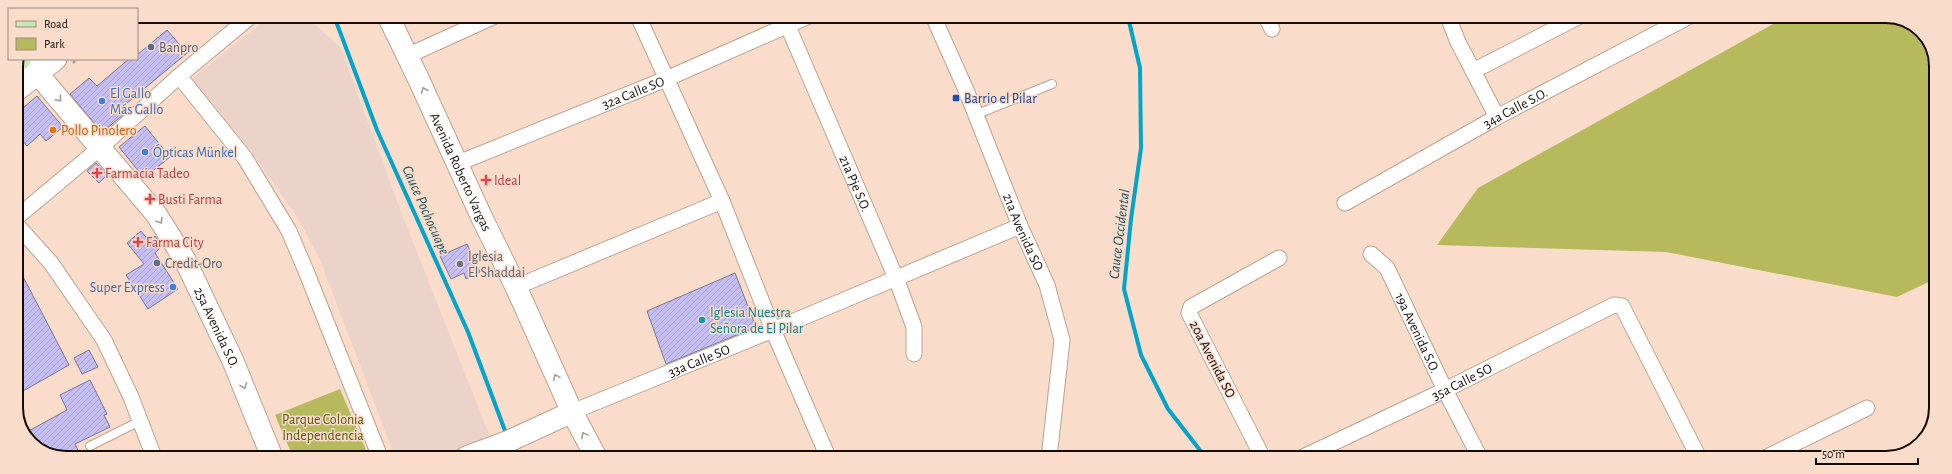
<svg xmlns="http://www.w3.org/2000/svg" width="1952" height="474" viewBox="0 0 1952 474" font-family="'Alegreya Sans',sans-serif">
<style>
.education{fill:#ebd3c9}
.green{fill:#b7ba5c}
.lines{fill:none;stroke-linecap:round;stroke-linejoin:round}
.stream{stroke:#01a4ca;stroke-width:4}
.building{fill:url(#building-hatch);stroke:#7b7893}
.lane-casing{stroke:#bea291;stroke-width:10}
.street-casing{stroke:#bea291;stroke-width:17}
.secondary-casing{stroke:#bea291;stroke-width:23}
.primary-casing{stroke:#fff;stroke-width:24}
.path{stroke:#b39c8e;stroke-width:2.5;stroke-dasharray:3 3;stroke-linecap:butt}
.lane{stroke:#fff;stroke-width:8}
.street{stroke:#fff;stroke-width:15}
.secondary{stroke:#fff;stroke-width:21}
.primary{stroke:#c7e9b5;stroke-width:22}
.oneway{stroke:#a19d9b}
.service-dot{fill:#5c6f8a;stroke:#fadcca;stroke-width:1.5}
.transit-dot{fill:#1a4fb4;stroke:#fadcca;stroke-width:1.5}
.shop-dot{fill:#3f7fe0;stroke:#fadcca;stroke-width:1.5}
.food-dot{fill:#e8710a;stroke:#fadcca;stroke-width:1.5}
.health-dot{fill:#e0444e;stroke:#fadcca;stroke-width:1.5}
.worship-dot{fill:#6b7280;stroke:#fadcca;stroke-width:1.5}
.culture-dot{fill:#0f9aa8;stroke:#fadcca;stroke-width:1.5}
.labels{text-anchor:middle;stroke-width:3;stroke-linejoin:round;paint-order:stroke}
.service-label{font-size:14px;fill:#4e5e75;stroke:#fadcca;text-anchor:start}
.street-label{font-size:14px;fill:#150b06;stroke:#fadcca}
.shop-label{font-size:14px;fill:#366cbe;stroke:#fadcca;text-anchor:start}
.transit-label{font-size:14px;fill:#164399;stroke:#fadcca;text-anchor:start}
.food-label{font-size:14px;fill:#c56008;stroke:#fadcca;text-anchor:start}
.health-label{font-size:14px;fill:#be3a42;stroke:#fadcca;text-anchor:start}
.worship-label{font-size:14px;fill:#5b616d;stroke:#fadcca;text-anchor:start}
.culture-label{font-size:14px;fill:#0d838f;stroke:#fadcca;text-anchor:start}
.park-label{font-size:14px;fill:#56570b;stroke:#fadcca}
.water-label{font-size:15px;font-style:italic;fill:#1d5262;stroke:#fadcca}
.rim{fill:none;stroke:#150b06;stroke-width:2}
</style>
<defs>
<pattern id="building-hatch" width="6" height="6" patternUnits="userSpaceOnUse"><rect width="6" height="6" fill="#c5bef3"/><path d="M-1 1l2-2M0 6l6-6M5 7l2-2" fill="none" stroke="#a8a2cf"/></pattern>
</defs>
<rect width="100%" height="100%" fill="#fadcca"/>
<path class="education" d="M270 16H305L340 47 405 222 491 439 468 446 441 457H395L320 260 301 223 251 151 192 79Z"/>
<path class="green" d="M1786 17H1896L1924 33 1936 62 1935 279 1897 297 1666 252 1437 245 1478 188Z
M340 389 369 457H293L275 415Z"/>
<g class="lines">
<path class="stream" d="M334 16 377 130 468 332 507 436
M1128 17 1140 68 1141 148 1131 219 1124 289 1141 355 1168 409 1206 458
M511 446 515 457"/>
</g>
<path class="building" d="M167 30 187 53 121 108 124 114 106 129 100 130 70 94 89 78 97 86 129 59H137V55Z
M37 96 63 127 46 141 40 134 27 146 16 133V114Z
M145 126 170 157 144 178 119 147Z
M96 163 107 175 99 183 87 171Z
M141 231 149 241 155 236 162 246 155 253 178 289 148 309 126 275 144 264 127 243Z
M467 244 480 272 466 279 464 273 451 279 440 256Z
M16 263 69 365 16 395Z
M735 273 756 327 666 364 647 311Z
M89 350 98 367 82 374 74 358Z
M90 380 107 414 104 415 110 427 75 444 81 457H56L29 441 25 433 67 410 60 395Z"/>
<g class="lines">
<defs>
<path id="lane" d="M975 115 1052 84
M90 446 140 421"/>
<g id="street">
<path d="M638 16 722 201 773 330 828 457"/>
<path id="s1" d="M933 16 966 90 1020 226 1047 285 1062 340 1049 458"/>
<path id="s2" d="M784 17 896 278 914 327V354"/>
<path d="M1266 17 1272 29"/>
<path d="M1448 17 1458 42 1497 117"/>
<path d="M407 56 495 16"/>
<path d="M1473 71 1578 17"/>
<path d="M179 76 245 158 289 231 306 271 380 457"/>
<path id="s3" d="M456 164 666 79 809 16"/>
<path id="s4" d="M1345 203 1497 117 1688 17"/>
<path d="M16 218 101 147 179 76 251 16"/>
<path d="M16 224 51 263 104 340 131 397 154 457"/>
<path id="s5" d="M1371 254 1387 268 1445 390 1480 458"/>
<path d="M516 287 722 201"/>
<path id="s6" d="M572 412 773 330 1020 226"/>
<path d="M1263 458 1189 313 1191 307 1279 258"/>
<path id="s7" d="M1301 458 1445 390 1614 305 1622 306 1699 458"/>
<path d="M1765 458 1867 408"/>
</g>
<g id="secondary">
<path id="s8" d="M388 16 418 78 482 218 516 287 572 412 596 457"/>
<path id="s9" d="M25 59 156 214 185 260 233 361 272 457"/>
<path d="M16 91 56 59"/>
<path d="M466 457 509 441 572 412"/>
</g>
<path id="primary" d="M18 60 20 59"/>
</defs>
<use href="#lane" class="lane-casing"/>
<use href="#street" class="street-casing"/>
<use href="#secondary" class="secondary-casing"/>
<use href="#primary" class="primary-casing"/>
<path class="path" d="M73 63 77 59"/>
<use href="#lane" class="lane"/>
<use href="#street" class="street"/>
<use href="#secondary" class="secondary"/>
<use href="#primary" class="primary"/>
</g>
<defs><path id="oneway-chevron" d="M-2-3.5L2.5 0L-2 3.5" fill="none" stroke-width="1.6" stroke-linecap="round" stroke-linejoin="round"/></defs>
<g class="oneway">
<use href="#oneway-chevron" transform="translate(424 90) rotate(-113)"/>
<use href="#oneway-chevron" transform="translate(59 99) rotate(49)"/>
<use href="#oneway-chevron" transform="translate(160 221) rotate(58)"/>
<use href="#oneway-chevron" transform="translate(556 377) rotate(-114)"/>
<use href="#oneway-chevron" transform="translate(244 386) rotate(68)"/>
<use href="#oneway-chevron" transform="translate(584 435) rotate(-118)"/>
</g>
<g class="service-dot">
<circle cx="151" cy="47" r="4"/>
<circle cx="157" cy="263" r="4"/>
</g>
<rect class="transit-dot" x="952" y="94" width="8" height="8" rx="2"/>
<g class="shop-dot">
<circle cx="102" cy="101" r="4"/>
<circle cx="145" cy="152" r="4"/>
<circle cx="173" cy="287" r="4"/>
</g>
<circle class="food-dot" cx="53" cy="130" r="4"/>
<g class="health-dot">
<path d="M95 167h4v4h4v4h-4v4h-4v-4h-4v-4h4z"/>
<path d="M484 174h4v4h4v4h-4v4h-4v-4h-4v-4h4z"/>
<path d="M148 193h4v4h4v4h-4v4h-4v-4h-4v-4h4z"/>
<path d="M136 236h4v4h4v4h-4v4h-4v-4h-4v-4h4z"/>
</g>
<circle class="worship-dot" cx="460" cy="264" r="4"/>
<circle class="culture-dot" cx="702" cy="320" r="4"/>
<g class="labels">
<g class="service-label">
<text x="159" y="52">Banpro</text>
<text x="165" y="268">Credit-Oro</text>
</g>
<g class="street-label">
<text dy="5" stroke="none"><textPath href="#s3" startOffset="191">32a Calle SO</textPath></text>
<text dy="5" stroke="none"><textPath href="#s4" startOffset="195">34a Calle S.O.</textPath></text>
<text dy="5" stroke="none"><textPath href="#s8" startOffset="172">Avenida Roberto Vargas</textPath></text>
<text dy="5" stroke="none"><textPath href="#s2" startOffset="181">21a Pje S.O.</textPath></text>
<text dy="5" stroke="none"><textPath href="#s1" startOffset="234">21a Avenida SO</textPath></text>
<text dy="5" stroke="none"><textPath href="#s9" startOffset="332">25a Avenida S.O.</textPath></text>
<text dy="5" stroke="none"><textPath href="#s5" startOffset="93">19a Avenida S.O.</textPath></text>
<text transform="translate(1213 359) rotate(63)" y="5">20a Avenida SO</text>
<text dy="5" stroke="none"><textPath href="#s6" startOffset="137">33a Calle SO</textPath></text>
<text dy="5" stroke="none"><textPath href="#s7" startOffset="178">35a Calle SO</textPath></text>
</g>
<g class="shop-label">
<text x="110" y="98">El Gallo<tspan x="110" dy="16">Más Gallo</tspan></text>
<text x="153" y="157">Ópticas Münkel</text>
<text x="165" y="292" text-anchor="end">Super Express</text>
</g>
<g class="transit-label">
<text x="964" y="103">Barrio el Pilar</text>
</g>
<g class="food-label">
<text x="61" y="135">Pollo Pinolero</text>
</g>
<g class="health-label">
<text x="105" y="178">Farmacia Tadeo</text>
<text x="494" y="185">Ideal</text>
<text x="158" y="204">Busti Farma</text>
<text x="146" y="247">Farma City</text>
</g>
<g class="worship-label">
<text x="468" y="261">Iglesia<tspan x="468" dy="16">El Shaddai</tspan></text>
</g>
<g class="culture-label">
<text x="710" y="317">Iglesia Nuestra<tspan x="710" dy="16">Señora de El Pilar</tspan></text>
</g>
<g class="park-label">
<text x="323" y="424">Parque Colonia<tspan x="323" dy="16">Independencia</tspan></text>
</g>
<g class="water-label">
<text transform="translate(426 210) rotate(66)" y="5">Cauce Pochocuape</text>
<text transform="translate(1119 234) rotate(-83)" y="5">Cauce Occidental</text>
</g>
</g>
<path d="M0 0H1952V474H0ZM66 23H1886A43 43 0 0 1 1929 66V408A43 43 0 0 1 1886 451H66A43 43 0 0 1 23 408V66A43 43 0 0 1 66 23Z" fill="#fadcca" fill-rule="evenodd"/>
<path class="rim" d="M66 23H1886A43 43 0 0 1 1929 66V408A43 43 0 0 1 1886 451H66A43 43 0 0 1 23 408V66A43 43 0 0 1 66 23Z"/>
<rect x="8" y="8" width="130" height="52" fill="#fadcca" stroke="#9e887c"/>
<rect x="16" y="21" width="20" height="6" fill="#c7e9b5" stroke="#9e887c"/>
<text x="44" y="28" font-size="12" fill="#150b06">Road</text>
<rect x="16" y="38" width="20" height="12" fill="#b7ba5c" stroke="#9e887c"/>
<text x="44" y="48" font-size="12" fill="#150b06">Park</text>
<path d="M1816 458v6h102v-6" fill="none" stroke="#150b06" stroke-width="2"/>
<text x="1822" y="458" font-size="12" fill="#150b06" stroke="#fadcca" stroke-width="3" paint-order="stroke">50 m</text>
</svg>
